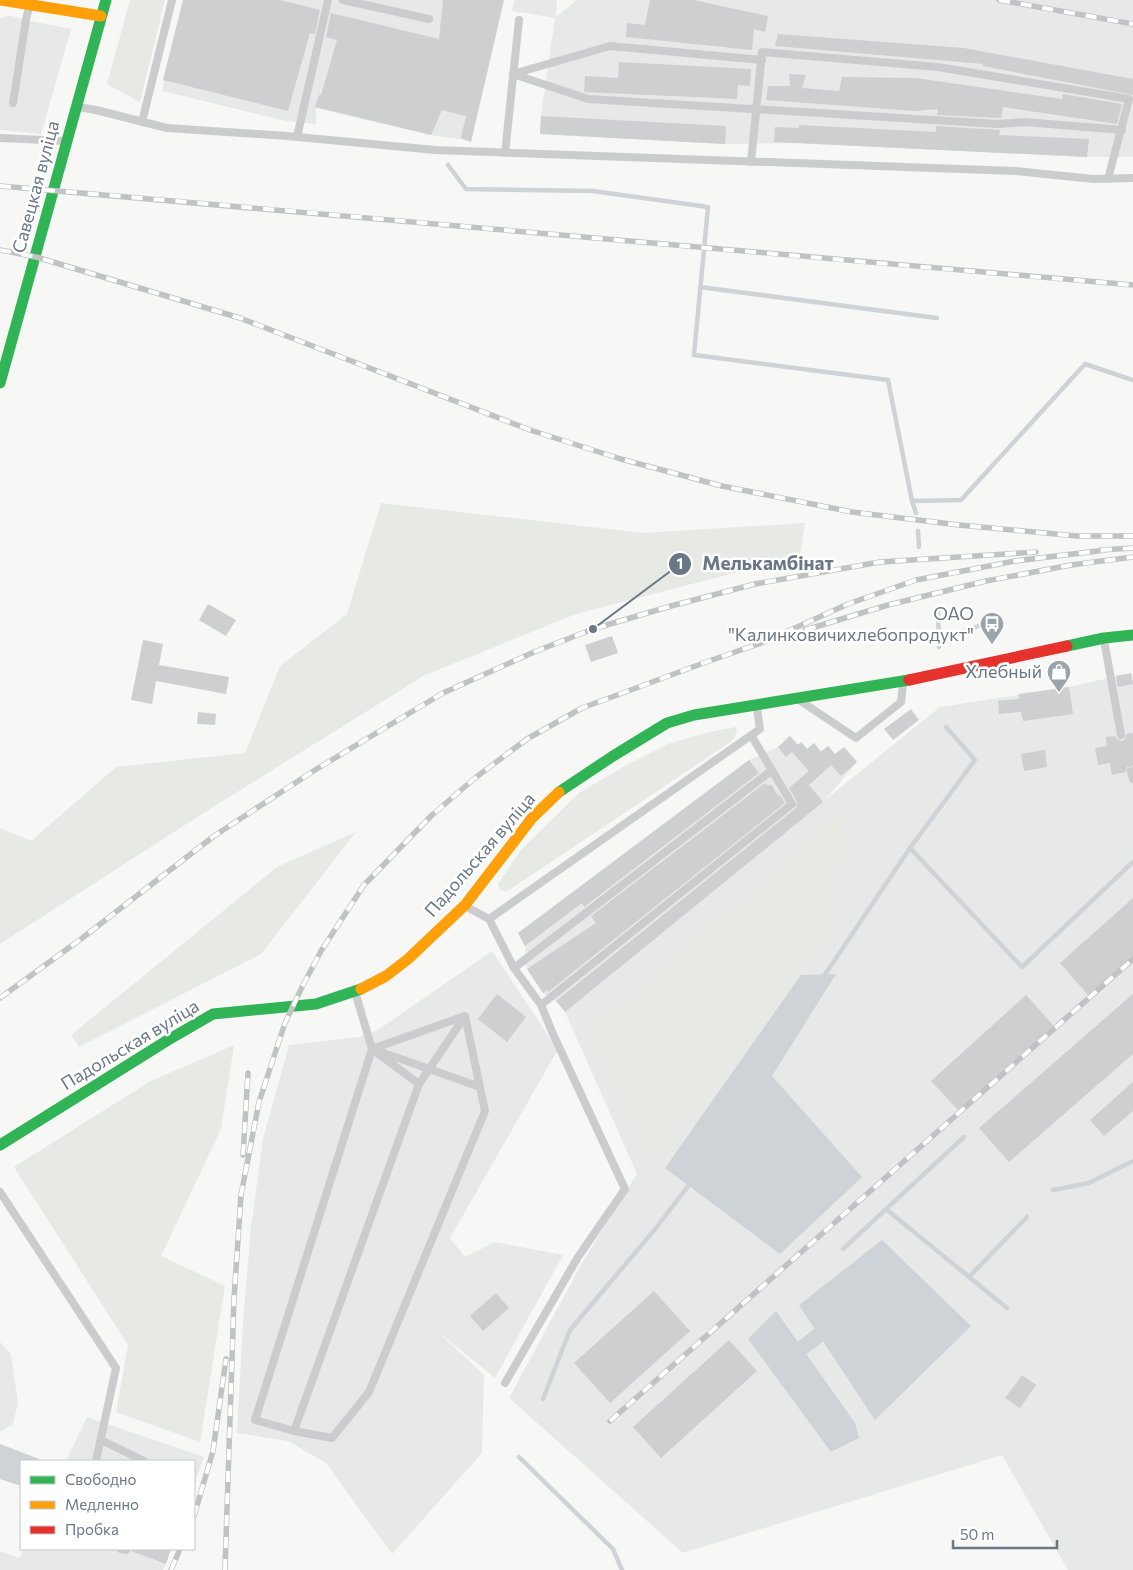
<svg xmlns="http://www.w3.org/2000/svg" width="1133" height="1570" viewBox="0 0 1133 1570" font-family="Commissioner,sans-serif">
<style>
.built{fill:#e7e8e8}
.green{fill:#e6e9e4}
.water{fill:#cdd3d6}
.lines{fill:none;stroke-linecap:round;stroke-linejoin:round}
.stream{stroke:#cdd3d6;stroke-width:4.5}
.canal{stroke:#cdd3d6;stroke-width:15}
.building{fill:#cecfd0}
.lane{stroke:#cbcccd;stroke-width:8}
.fast{stroke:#30b455;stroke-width:11}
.slow{stroke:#ff9f0a;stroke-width:11}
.jam{stroke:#e5322d;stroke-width:11}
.rail-casing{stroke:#c1c2c3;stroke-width:5.5}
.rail{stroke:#fff;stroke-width:4;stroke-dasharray:11;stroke-linecap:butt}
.labels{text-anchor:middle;stroke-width:5;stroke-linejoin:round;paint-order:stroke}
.street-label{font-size:18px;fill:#697884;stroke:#fff}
.poi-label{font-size:18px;fill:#697884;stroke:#fff;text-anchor:end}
.leader{fill:none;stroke:#697884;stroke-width:2}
.callout-dot{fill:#697884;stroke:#fff;stroke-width:2}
.mark-label{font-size:15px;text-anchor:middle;font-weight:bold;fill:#fff}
.callout-label{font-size:19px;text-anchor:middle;font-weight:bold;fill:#697884;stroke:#fff;stroke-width:5;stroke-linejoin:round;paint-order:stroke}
</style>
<rect width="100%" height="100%" fill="#f7f7f6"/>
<path class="built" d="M183 0H496L498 26 471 141 431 135 316 108V124L286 121 162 91Z
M514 0H557L556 17 577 0H1133V157H1087L798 143 725 144 540 134 541 116 555 18 512 11Z
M8 15 26 20 71 29 41 134 0 130V19Z
M1131 673 1133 678V1570H1068L1002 1455 683 1553 509 1398 582 1263 637 1174 565 1012 557 1002 543 993 527 969 525 946 518 933 749 760 778 747 790 736 798 745 801 742 807 749 814 743 821 751 828 746 835 754 844 747 857 762 825 800 940 707 1069 687Z
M492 951 542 1026 557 1051 450 1238 465 1257 495 1242 563 1255 495 1378 437 1331 484 1375 482 1453 392 1554 326 1463 288 1441 237 1433 243 1323 251 1227 263 1139 289 1045 359 1037 378 1030Z
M0 1342 11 1354 18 1403 13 1424 0 1432Z
M87 1417 204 1457 194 1486V1461H66Z
M24 1549H171L163 1570H0V1551L19 1558Z"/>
<path class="green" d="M130 0H165L140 102 107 84Z
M381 503 643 533 805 523 800 556 576 614 425 675 205 812 0 944V828L31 841 116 767 245 753 280 666 347 614Z
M736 727 737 732 732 741 506 892 500 890 498 884 521 850 579 793 627 765 668 744 705 733Z
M846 809 828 935 656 1166 587 1031Z
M356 832 261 954 79 1047 71 1035 277 867Z
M234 1045 221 1129 161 1256 225 1286 200 1442 116 1412 128 1345 14 1167 149 1082Z"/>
<path class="water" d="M836 974 772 1076 862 1177 780 1254 665 1168 801 975Z
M882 1240 971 1326 875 1420 799 1305Z
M776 1311 855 1423 859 1438 831 1452 748 1339Z
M0 1444 39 1459V1461H21V1486L0 1479Z"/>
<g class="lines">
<path class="stream" d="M448 165 466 189 593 191 708 207 694 355 888 380 912 501 916 513
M700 287 937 318
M912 501 961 500 1085 364 1133 380
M918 531 919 547
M938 612 939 647
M939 640 993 621
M910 848 1022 967 1133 862
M822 979 910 848 975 760 946 727
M1053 1190 1089 1183 1133 1161
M886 1209 1007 1308
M843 1249 964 1137
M969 1277 1027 1217
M543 1399 570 1330 656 1228 692 1181
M519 1457 613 1549 622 1570"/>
<path class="canal" d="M802 1348 819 1335"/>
</g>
<path class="building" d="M183 0H280L320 10 315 34 310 33 288 111 163 80Z
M443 0H504L471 142 461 138 466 116 442 110 431 135 315 107 319 95H321L337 40 326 37 331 13 439 39Z
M650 0H693L768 16 765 32 754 29 752 50 626 37 627 23 645 25Z
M778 34 964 48 1133 79V95L983 66V64L775 46Z
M619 62 751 69 750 86 738 85 737 99 584 92 585 76 618 78Z
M789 74 806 75 802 88 839 91 842 77 916 78 1062 99 1063 94 1122 104 1117 124 1003 107 1001 118H998L937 115 938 109 915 111 766 100 768 86H790Z
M541 116 726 126 725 144 540 134Z
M799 125 936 132V126L1000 130 999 135 1089 139 1087 157 774 142 775 127 799 128Z
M208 604 236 620 226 636 199 620Z
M612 636 618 653 591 662 585 645Z
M143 640 163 644 159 665 229 677 226 694 156 681 152 704 131 700Z
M1131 673 1133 684 1118 687 1116 676Z
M1069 687 1073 714 1023 721 1021 712 999 714 998 701 1019 699V694Z
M911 709 919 720 893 740 884 729Z
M198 712 216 714 215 725 197 724Z
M1133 733V766L1127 767 1126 772 1112 775 1110 763 1098 765 1095 748 1107 746 1106 737 1115 736 1117 739 1122 741 1125 739 1126 734Z
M790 736 798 745 801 742 807 749 814 743 821 752 828 746 835 754 844 747 857 762 841 776 831 765 809 785 823 802 565 1012 556 1001 796 808 797 802 789 788 809 771 792 752 786 757 778 747Z
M1045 750 1047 767 1024 771 1021 754Z
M749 760 759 773 584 907 582 903 525 946 518 933Z
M765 783 768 786 771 784 778 796 780 795 785 803 548 992 547 990 543 993 527 969 596 923 591 916Z
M1133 898V957L1089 996 1060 963Z
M497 994 526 1017 507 1042 478 1019Z
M1133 994V1054L1009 1162 979 1128Z
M1026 995 1054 1026 959 1111 931 1081Z
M1133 1082V1111L1104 1136 1090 1120Z
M654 1291 690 1331 610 1403 574 1363Z
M496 1293 509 1308 483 1331 470 1316Z
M729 1340 757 1371 661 1458 633 1427Z
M1022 1375 1036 1385 1020 1408 1005 1398Z
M132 1549H171L166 1564 131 1551Z"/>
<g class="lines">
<path class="lane" d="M343 0 429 19
M513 74 588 99 998 124 1025 122 1122 130
M513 74 610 46 762 60
M13 103 26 20 29 7
M78 107 96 110 167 128 287 136 435 150 1015 171 1093 179 1133 178
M142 122 172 0
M297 137 328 0
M0 138 65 141
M505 153 519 20
M751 162 762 52 938 67 1129 99 1108 179
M1104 640 1121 735
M802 702 856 738 901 702 903 684
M1131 771 1133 779
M467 907 489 919
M514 968 771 771
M356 995 372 1049 419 1084
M541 1005 792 804 751 735
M465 1016 485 1111 369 1392 332 1438 294 1431 255 1420 372 1049Z
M381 1052 480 1087
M0 1192 116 1368 96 1461
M505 1383 578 1257 625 1189 553 1034 541 1005 514 968 489 919 760 729 757 708
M294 1431 419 1084 465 1016
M101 1440 144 1461
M121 1549 126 1550V1549"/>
<path class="fast" d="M0 383 106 0
M1067 646 1104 638 1133 635
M559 792 613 756 667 723 694 715 909 680
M0 1145 168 1040 213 1014 316 1004 361 989"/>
<path class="slow" d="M1 0 101 16
M361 989 386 976 408 959 465 905 532 818 559 792"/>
<path class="jam" d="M909 680 1067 646"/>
<defs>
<path id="rail" d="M999 0 1133 24
M0 186C378 218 755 253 1133 285
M0 250 36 257 240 318 530 430 621 459 722 486 852 512 959 525 1077 536H1133
M1101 550 1133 548
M805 630 888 605 986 581 1071 565 1133 557
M0 998 81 939 214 836 315 770 443 693 534 652 593 629 671 606 755 584 880 562 1036 552
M243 1155 248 1073
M610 1421 1133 959
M194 1516 213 1451 226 1359
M171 1570 180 1549
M225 1570 234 1299 241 1195 259 1102 285 1023 302 987 321 951 364 885 431 816 475 778 527 739 582 708 709 661 764 642 848 604 916 580 1015 561 1106 550"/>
</defs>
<use href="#rail" class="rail-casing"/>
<use href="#rail" class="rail"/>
</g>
<defs>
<symbol id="bus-pin" viewBox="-11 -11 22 30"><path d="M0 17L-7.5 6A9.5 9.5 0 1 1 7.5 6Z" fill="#9ba4ac" stroke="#fff"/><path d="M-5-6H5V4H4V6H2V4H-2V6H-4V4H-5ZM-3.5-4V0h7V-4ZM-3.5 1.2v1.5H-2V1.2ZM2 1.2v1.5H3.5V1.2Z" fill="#fff"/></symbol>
<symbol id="shop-pin" viewBox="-11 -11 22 30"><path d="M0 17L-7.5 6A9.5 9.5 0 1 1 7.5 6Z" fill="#9ba4ac" stroke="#fff"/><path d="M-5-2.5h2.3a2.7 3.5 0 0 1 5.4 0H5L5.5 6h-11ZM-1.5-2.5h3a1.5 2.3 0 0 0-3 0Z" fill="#fff"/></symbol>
</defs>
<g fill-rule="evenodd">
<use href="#bus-pin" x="978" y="610" width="28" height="38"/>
<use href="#shop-pin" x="1045" y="658" width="28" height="38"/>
</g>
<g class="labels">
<g class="street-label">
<text transform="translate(36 187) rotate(-75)" y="6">Савецкая вуліца</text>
<text transform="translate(480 855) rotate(-49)" y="6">Падольская вуліца</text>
<text transform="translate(130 1045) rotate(-31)" y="6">Падольская вуліца</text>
</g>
<g class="poi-label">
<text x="974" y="620">ОАО<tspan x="974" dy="21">"Калинковичихлебопродукт"</tspan></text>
<text x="1042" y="678">Хлебный</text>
</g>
</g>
<path class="leader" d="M593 629L680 564"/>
<g class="callout-dot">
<circle cx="593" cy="629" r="5"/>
<circle cx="680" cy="564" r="12"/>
</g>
<g class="mark-label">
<text x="680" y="569">1</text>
</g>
<g class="callout-label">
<text x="768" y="570">Мелькамбінат</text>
</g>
<rect x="20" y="1460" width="175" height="90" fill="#ffffff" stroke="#c3c9ce"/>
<rect x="30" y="1476" width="25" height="8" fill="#30b455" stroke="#c3c9ce"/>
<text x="65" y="1485" font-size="15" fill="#697884">Свободно</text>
<rect x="30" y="1501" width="25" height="8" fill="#ff9f0a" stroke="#c3c9ce"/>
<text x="65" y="1510" font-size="15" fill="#697884">Медленно</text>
<rect x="30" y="1526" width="25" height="8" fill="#e5322d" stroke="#c3c9ce"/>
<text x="65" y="1535" font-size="15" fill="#697884">Пробка</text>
<path d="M953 1540v8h104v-8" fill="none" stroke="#697884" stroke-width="2.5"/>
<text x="960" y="1540" font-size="15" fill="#697884" stroke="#ffffff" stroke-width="4" paint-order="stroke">50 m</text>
</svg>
